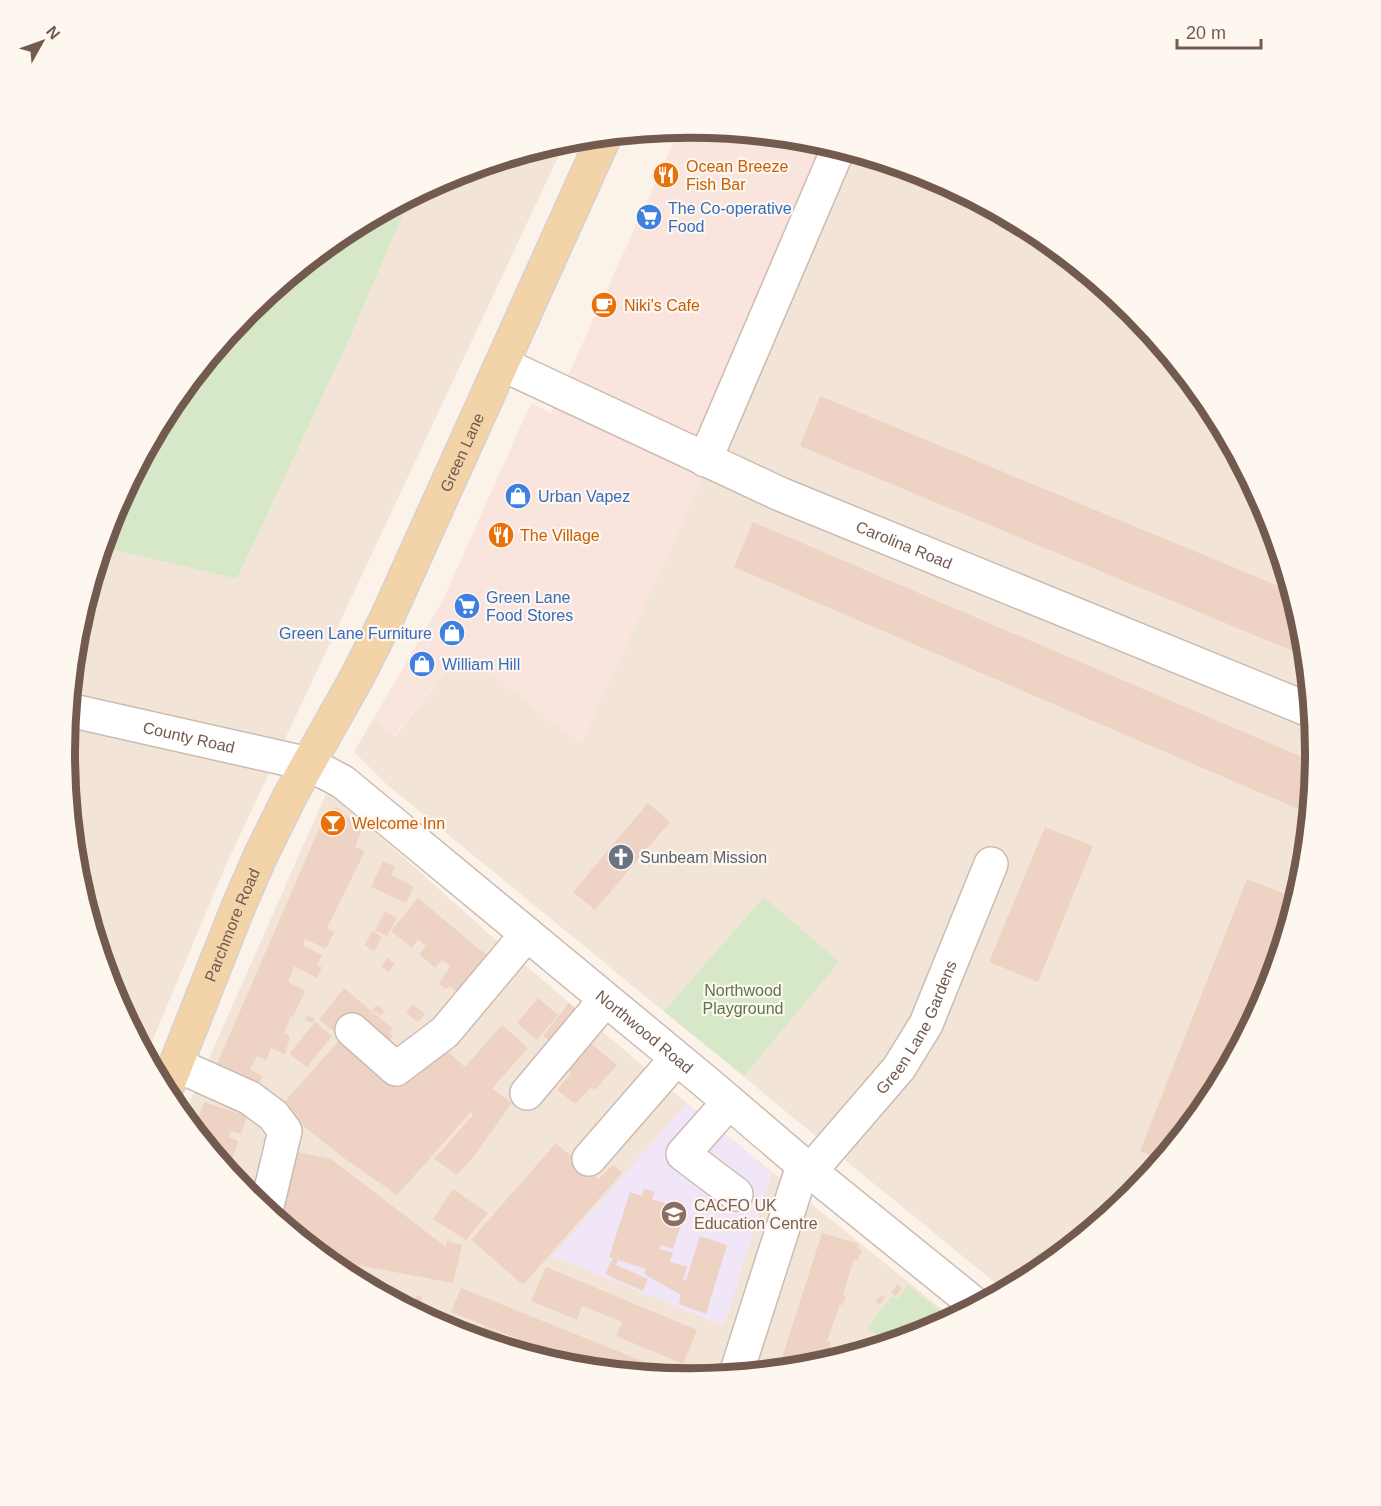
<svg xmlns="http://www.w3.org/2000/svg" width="1381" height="1506" viewBox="0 0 1381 1506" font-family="Arial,sans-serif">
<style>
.residential{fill:#f2e5d8}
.commercial{fill:#fae5de}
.education{fill:#f0e6f7}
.green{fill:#d7e8c9}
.building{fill:#eed2c3}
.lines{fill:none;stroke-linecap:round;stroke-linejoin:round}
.minor-casing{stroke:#ccbbb0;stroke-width:36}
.major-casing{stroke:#d8d1ce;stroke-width:36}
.minor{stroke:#fff;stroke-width:33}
.major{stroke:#f3d3a8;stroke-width:33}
.labels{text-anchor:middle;stroke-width:4.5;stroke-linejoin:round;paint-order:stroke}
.food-label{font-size:16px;fill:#c56008;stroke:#fef7f0;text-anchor:start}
.shop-label{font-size:16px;fill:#366cbe;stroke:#fef7f0;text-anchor:start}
.street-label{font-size:16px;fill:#735a4f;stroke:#fef7f0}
.worship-label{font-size:16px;fill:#5b616d;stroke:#fef7f0;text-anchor:start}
.park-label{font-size:16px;fill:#587848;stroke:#fef7f0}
.education-label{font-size:16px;fill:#785e54;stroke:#fef7f0;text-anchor:start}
.rim{fill:none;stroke:#735a4f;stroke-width:8}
</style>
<rect width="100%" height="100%" fill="#fbf3e9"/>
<path class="residential" d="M566 140 226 865 146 1056 112 992 76 875 65 753 77 631 102 547 237 579 349 340 411 196 451 175Z
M852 151 930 175 1039 233 1133 311 1211 405 1269 514 1305 631 1316 753 1304 875 1269 993 1211 1101 1133 1196 1038 1274 1005 1291 385 783 354 752 373 719 395 736 462 651 580 743Z
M326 794 335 796 488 933 671 1090 954 1319 930 1331 812 1367 690 1379 568 1367 451 1331 342 1273 248 1195 183 1117Z"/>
<path class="commercial" d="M691 127 813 139 852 151 581 744 462 651 394 736 373 719 444 598 531 403 551 413 680 128Z"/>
<path class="education" d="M687 1103 772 1173 724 1326 553 1256Z"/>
<path class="green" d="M411 196 349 340 237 579 102 547 112 513 170 405 248 310 343 232Z
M764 897 839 962 744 1076 664 1011Z
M908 1285 951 1320 930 1331 877 1347V1336L867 1328 892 1296 897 1299Z"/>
<path class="building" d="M820 396 1293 592 1305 631 1307 657 800 446Z
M753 522 1316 763 1310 814 734 567Z
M648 803 670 822 595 910 573 892Z
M337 807 362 829 355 847 365 851 327 928 334 932 326 949 305 939 303 946 322 955 317 965 322 967 317 978 294 966 288 982 305 991 293 1017 291 1016 284 1033 290 1036 285 1054 271 1048 266 1060 257 1056 250 1070 263 1076 257 1087 215 1069 327 810Z
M1045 827 1093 846 1038 982 989 962Z
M383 861 395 867 391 875 414 887 406 903 371 887Z
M1247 879 1295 898 1228 1069 1211 1101 1163 1160 1140 1151Z
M418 898 491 959 470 983 467 980 457 992 450 986 446 989 439 984 450 966 442 960 435 968 419 954 426 946 418 939 412 948 391 931Z
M385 911 397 918 387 936 375 930Z
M373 931 382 937 374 951 364 945Z
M388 958 395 964 388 972 381 966Z
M344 988 393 1029 390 1033 393 1036 384 1048 340 1036 319 1020Z
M538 998 558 1015 537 1040 517 1023Z
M569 1003 583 1015 558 1047 543 1036Z
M413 1004 425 1014 418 1022 406 1013Z
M377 1005 385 1011 381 1016 372 1010Z
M307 1015 315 1019 312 1023 305 1020Z
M315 1022 332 1036 307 1067 289 1054Z
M502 1025 528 1048 397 1195 341 1156 280 1107 343 1036 402 1086 439 1044 465 1067Z
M589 1042 617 1065 595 1090 591 1087 575 1104 557 1090 571 1073 566 1068Z
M491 1088 512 1103 474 1156 457 1175 434 1159 473 1115 471 1113Z
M204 1102 247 1116 241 1134 231 1131 229 1137 238 1141 232 1159 222 1155 220 1162 194 1130Z
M556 1143 598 1179 613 1165 622 1173 523 1285 471 1240Z
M293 1151 331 1159 446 1247 447 1241 462 1245 453 1283 325 1259 279 1221Z
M453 1189 488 1213 466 1240 433 1219Z
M644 1189 655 1192 652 1199 668 1204 667 1206 673 1208 674 1206 686 1210 673 1249 661 1245 660 1249 673 1253 670 1262 687 1267 683 1279 686 1280 700 1236 727 1245 706 1314 679 1304 681 1295 644 1274 646 1269 618 1260 616 1265 648 1279 643 1291 605 1274 613 1258 609 1257 630 1192 642 1196Z
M822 1233 859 1244 857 1248 862 1250 857 1261 854 1259 843 1295 846 1296 843 1306 840 1304 827 1341 831 1342 828 1353 824 1351 821 1361 826 1363 812 1367 778 1370Z
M546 1267 697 1330 683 1364 616 1336 622 1322 582 1306 577 1320 531 1301Z
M898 1284 902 1288 896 1296 891 1292Z
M461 1288 647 1363 643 1374 597 1370 451 1312Z
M417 1295 422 1297 419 1304 414 1302Z
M881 1295 885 1298 880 1305 875 1302Z
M484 1326 502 1334 498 1343 480 1337Z
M540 1348 548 1351 544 1360 536 1357Z"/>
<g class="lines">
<defs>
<g id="minor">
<path id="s1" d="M502 364 780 494 1312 711"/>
<path d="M705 460 839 147"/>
<path id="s2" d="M69 710 309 764 343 782 707 1083 810 1171 977 1306"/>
<path d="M352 1030 396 1069 445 1032 527 934"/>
<path d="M177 1065 250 1098 273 1115 285 1131 267 1206"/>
<path d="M527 1093 605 1000"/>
<path d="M729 1102 683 1154 736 1194"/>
<path d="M589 1159 676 1059"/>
<path id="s3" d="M736 1374 799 1178 818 1162 899 1068 926 1024 991 864"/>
</g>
<g id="major">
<path id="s4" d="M165 1092 237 910 260 857 290 796 356 679 386 620 605 135"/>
</g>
</defs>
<use href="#minor" class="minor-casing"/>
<use href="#major" class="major-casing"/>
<use href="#minor" class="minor"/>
<use href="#major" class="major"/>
</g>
<defs>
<symbol id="restaurant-disc" viewBox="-11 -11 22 22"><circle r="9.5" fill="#e8710a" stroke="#fef7f0"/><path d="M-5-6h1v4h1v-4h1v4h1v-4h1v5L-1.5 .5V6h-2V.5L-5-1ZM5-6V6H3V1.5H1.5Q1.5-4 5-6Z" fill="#fff"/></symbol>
<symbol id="supermarket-disc" viewBox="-11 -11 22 22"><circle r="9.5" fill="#3f7fe0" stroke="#fef7f0"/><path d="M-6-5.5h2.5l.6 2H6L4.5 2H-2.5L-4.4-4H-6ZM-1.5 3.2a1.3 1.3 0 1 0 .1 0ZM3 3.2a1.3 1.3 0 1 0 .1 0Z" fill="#fff"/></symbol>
<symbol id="cafe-disc" viewBox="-11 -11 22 22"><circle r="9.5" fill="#e8710a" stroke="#fef7f0"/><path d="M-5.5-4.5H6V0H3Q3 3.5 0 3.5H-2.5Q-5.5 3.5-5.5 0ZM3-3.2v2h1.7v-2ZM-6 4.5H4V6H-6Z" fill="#fff"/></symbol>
<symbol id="shop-disc" viewBox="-11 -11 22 22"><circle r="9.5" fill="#3f7fe0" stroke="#fef7f0"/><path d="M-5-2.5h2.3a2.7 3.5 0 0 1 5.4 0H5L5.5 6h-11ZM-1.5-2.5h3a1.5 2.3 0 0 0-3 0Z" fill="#fff"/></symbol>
<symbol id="bar-disc" viewBox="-11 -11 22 22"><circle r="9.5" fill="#e8710a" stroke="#fef7f0"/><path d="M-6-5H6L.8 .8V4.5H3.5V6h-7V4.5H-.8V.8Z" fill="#fff"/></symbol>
<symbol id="church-disc" viewBox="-11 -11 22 22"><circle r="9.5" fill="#6b7280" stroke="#fef7f0"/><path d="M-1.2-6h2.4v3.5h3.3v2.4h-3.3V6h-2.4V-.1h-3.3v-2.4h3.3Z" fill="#fff"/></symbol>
<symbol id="school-disc" viewBox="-11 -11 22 22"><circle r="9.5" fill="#8d6e63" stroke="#fef7f0"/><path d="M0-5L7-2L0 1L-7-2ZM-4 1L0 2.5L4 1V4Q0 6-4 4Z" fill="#fff"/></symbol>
</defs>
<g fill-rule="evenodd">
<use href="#restaurant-disc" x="651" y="160" width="30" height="30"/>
<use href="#supermarket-disc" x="634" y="202" width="30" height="30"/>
<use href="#cafe-disc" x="589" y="290" width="30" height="30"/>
<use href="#shop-disc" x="503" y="481" width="30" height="30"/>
<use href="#restaurant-disc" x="486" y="520" width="30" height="30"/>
<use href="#supermarket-disc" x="452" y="591" width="30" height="30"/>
<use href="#shop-disc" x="437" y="618" width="30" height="30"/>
<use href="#shop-disc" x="407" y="649" width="30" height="30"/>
<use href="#bar-disc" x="318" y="808" width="30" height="30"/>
<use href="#church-disc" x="606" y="842" width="30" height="30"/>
<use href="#school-disc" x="659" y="1199" width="30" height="30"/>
</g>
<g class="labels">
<g class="food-label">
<text x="686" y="172">Ocean Breeze<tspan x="686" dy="18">Fish Bar</tspan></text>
<text x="624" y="311">Niki's Cafe</text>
<text x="520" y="541">The Village</text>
<text x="352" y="829">Welcome Inn</text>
</g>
<g class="shop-label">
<text x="668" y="214">The Co-operative<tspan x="668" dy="18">Food</tspan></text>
<text x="538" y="502">Urban Vapez</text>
<text x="486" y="603">Green Lane<tspan x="486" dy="18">Food Stores</tspan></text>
<text x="432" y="639" text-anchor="end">Green Lane Furniture</text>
<text x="442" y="670">William Hill</text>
</g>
<g class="street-label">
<text dy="6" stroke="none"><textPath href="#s4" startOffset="706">Green Lane</textPath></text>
<text dy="6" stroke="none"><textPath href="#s1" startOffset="441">Carolina Road</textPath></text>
<text dy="6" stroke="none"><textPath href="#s2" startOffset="123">County Road</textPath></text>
<text dy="6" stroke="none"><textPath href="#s4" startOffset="180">Parchmore Road</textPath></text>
<text dy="6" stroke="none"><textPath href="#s3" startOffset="399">Green Lane Gardens</textPath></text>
<text dy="6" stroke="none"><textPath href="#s2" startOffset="676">Northwood Road</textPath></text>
</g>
<g class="worship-label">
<text x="640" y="863">Sunbeam Mission</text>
</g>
<g class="park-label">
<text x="743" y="996">Northwood<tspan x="743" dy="18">Playground</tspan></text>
</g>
<g class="education-label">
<text x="694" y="1211">CACFO UK<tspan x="694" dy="18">Education Centre</tspan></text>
</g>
</g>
<path d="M0 0H1381V1506H0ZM75 753a615 615 0 1 1 1230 0a615 615 0 1 1-1230 0Z" fill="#fef7f0" fill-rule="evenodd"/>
<path class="rim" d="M75 753a615 615 0 1 1 1230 0a615 615 0 1 1-1230 0Z"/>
<g transform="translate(42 42) rotate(50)" stroke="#fef7f0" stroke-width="4.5" paint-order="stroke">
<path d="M0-4.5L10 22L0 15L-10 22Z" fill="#735a4f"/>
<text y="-9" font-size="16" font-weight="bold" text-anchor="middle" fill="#735a4f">N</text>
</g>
<path d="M1177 39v9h84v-9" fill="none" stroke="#735a4f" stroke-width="3"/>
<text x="1186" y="39" font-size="18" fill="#735a4f" stroke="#fef7f0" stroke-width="4.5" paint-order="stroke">20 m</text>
</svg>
